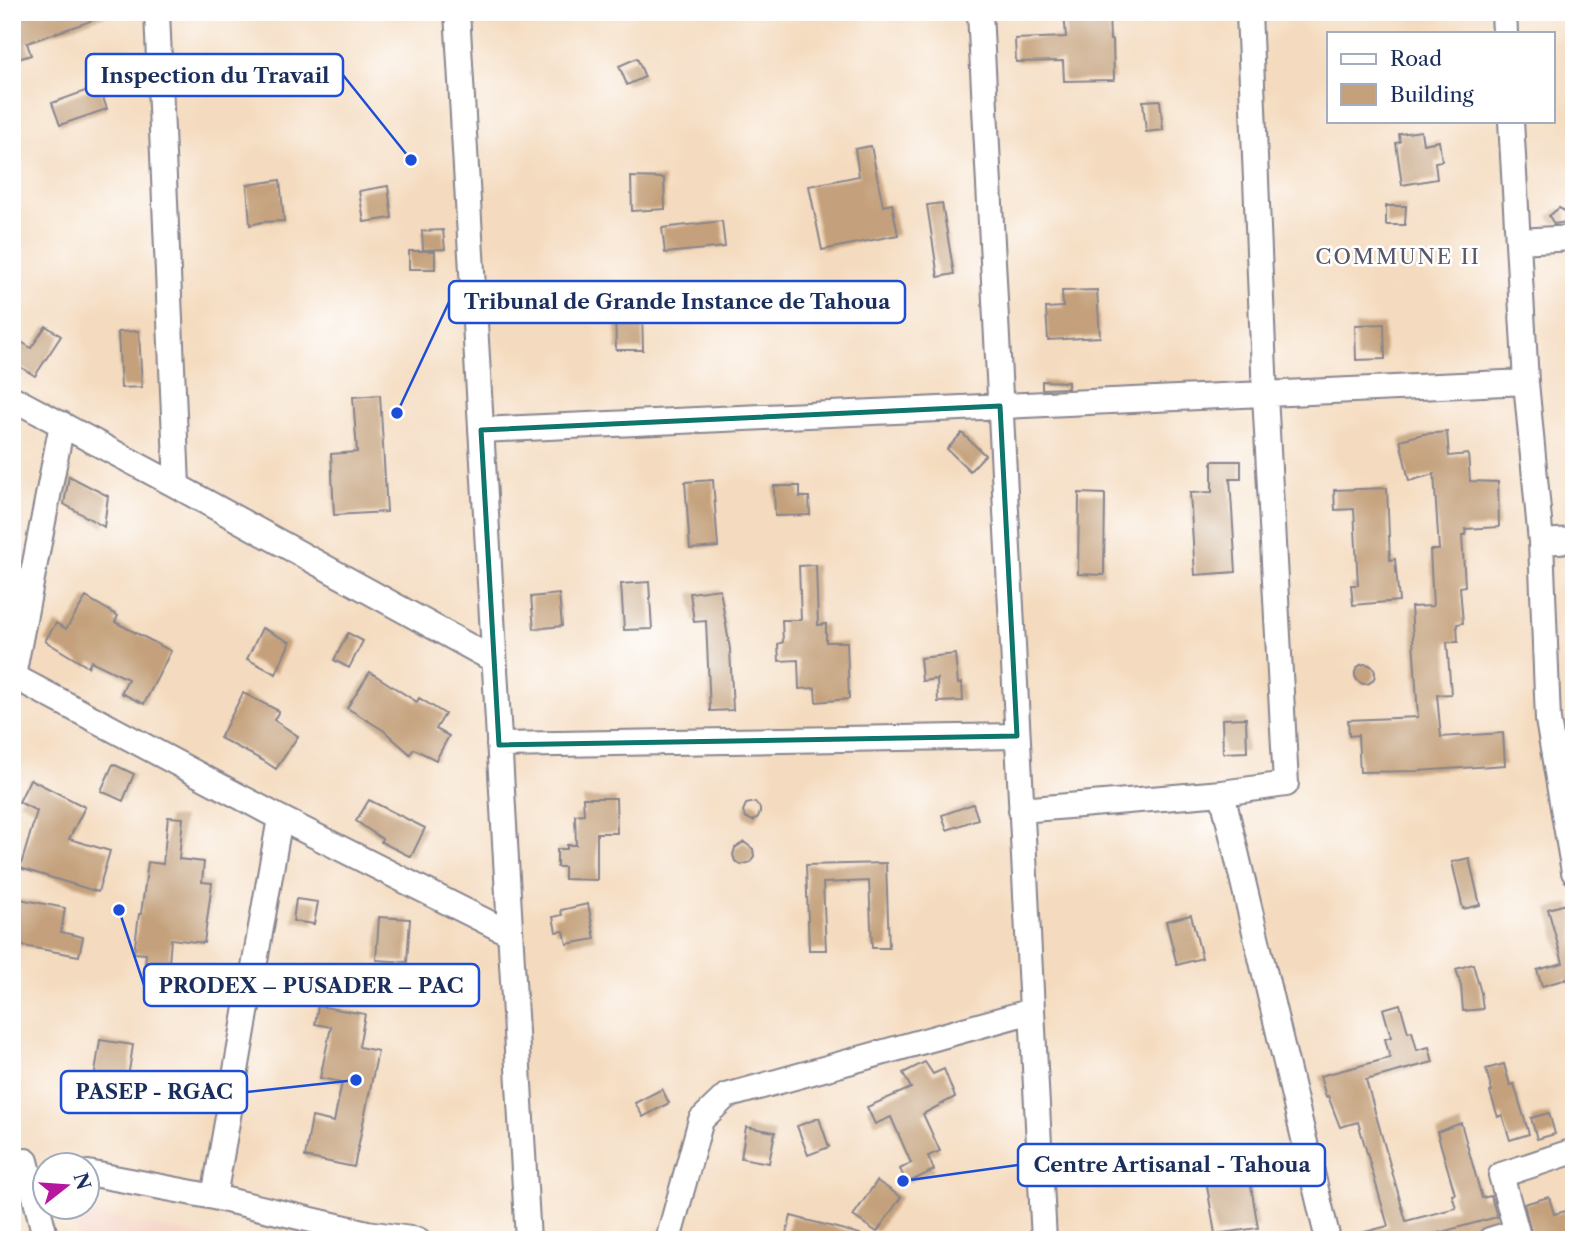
<svg xmlns="http://www.w3.org/2000/svg" width="1586" height="1252" viewBox="0 0 1586 1252" font-family="'Libre Caslon Text',serif">
<style>
.built{fill:#f5d2c2}
.building{fill:#c4a17b}
.lines{fill:none;stroke-linecap:round;stroke-linejoin:round}
.minor-casing{stroke:#88858e;stroke-width:28}
.minor{stroke:#fff;stroke-width:24}
.marked{fill:none;stroke:#0f766e;stroke-width:5;stroke-linejoin:round}
.labels{text-anchor:middle;stroke-width:5;stroke-linejoin:round;paint-order:stroke}
.neighbourhood-label{font-size:21px;letter-spacing:2px;fill:#565768;stroke:#fff}
.leader{fill:none;stroke:#1d4ed8;stroke-width:2.5}
.callout-dot{fill:#1d4ed8;stroke:#fff;stroke-width:2.5}
.callout{fill:#fff;stroke:#1d4ed8;stroke-width:2.5}
.callout-label{font-size:21px;text-anchor:middle;font-weight:bold;fill:#1b2f5e}
</style>
<rect width="100%" height="100%" fill="#fff"/>
<filter id="ink" filterUnits="userSpaceOnUse"><feTurbulence type="fractalNoise" baseFrequency=".0143" numOctaves="2"/><feDisplacementMap in="SourceGraphic" scale="14" xChannelSelector="R" yChannelSelector="G"/><feConvolveMatrix kernelMatrix="1 2 1 2 8 2 1 2 1" color-interpolation-filters="sRGB"/></filter>
<filter id="wash" filterUnits="userSpaceOnUse"><feTurbulence type="fractalNoise" baseFrequency=".00686" numOctaves="4" result="noise"/><feDisplacementMap in="SourceGraphic" scale="28" xChannelSelector="R" yChannelSelector="G"/><feGaussianBlur stdDeviation="1.57" result="paint"/><feColorMatrix in="noise" values="0 0 0 0 0 0 0 0 0 0 0 0 0 0 0 0 0 1.4 0 .05"/><feComposite in="paint" operator="in"/></filter>
<g filter="url(#wash)">
<rect width="100%" height="100%" fill="#f4dbbf"/>
<path class="built" d="M70 1210 228 1240H78Z"/>
<g id="blocks">
<path class="building" d="M12 12H107L108 15 27 43 31 55 12 61Z
M1064 12H1109L1110 40H1113L1114 80 1064 81 1063 61 1016 62 1015 39 1066 37Z
M637 58 645 77 627 85 619 66Z
M99 86 107 109 60 125 52 103Z
M1160 100 1163 130 1146 132 1143 101Z
M1421 131 1423 144 1439 141 1442 161 1435 162 1437 179 1402 185 1396 143 1400 142 1399 134Z
M871 146 883 206 892 204 898 235 822 250 809 186 859 176 855 149Z
M631 177 664 178 665 209 632 211Z
M280 180 284 221 262 222 250 225 247 185Z
M388 186 392 218 364 222 359 191Z
M942 203 954 274 938 277 927 205Z
M1386 206H1406L1405 225H1386Z
M1559 208 1567 212V222L1554 224 1549 216Z
M722 221 725 247 665 253 662 228Z
M443 230 445 249 423 250 422 231Z
M409 251H435V269H409Z
M1097 290 1100 337 1048 340 1046 308 1063 307 1062 291Z
M615 309H642L643 350H616Z
M1384 324 1385 359 1356 360 1355 325Z
M46 326 61 336 35 376 12 362V336L31 348Z
M139 331 142 387 121 388 118 332Z
M1042 381 1068 382V388L1042 389Z
M380 395 387 512 334 515 331 454 357 452 353 397Z
M1447 432 1449 456 1468 454 1470 481 1498 482 1499 527 1465 529 1466 535H1462L1465 586 1460 587 1463 623 1457 624 1458 642H1447L1451 694 1437 695 1441 737 1503 733 1505 765 1418 771 1360 772 1358 735 1349 736 1348 720 1418 717 1411 607 1433 606 1430 550H1439L1434 474 1409 481 1400 440 1423 434Z
M962 433 985 455 970 471 947 449Z
M1212 461H1241V479H1230L1236 572 1195 575 1190 493 1212 492Z
M69 476 108 496 104 527 64 504Z
M713 480 718 547 690 549 685 482Z
M774 486H800V497H809L810 515 775 516Z
M1387 488 1390 560 1395 559 1399 601 1353 605 1351 585H1358L1354 509 1335 510 1334 490Z
M1079 493 1105 494 1104 575 1078 574Z
M816 565 818 625 826 624V642H847L849 699 816 702 815 688 799 689 798 660 779 661 778 644 783 642 782 620H801L799 566Z
M649 582 652 629 624 630 621 584Z
M720 589 730 649 733 710 710 711 706 621 694 622 690 593Z
M559 594 562 626 534 629 531 597Z
M86 597 118 616 115 622 171 651 144 704 121 693 128 679 91 661 88 667 45 641 56 623 66 629Z
M262 628 290 642 276 674 247 659Z
M348 633 363 641 349 668 334 660Z
M955 654 958 684 962 683 963 701 938 702 937 679 922 681 920 658Z
M1355 674a10 10 0 1 1 20 0a10 10 0 1 1-20 0Z
M370 672 417 702 419 698 445 714 436 729 449 736 436 760 414 749 410 754 383 730 347 708Z
M243 693 279 711 274 720 298 736 276 769 264 761 220 738Z
M1246 718 1247 752 1223 753 1222 719Z
M113 764 134 774 123 801 101 791Z
M30 779 85 807 69 839 110 851 98 892 20 868 37 811 19 802Z
M583 798H616L617 833H597V880L564 879V867H557V849H567V845H576L575 815 584 814Z
M369 800 425 828 411 857 381 842 382 839 356 821Z
M755 802 760 808V812L758 817 753 821 745 817 743 811 746 804Z
M973 804 978 819 947 830 942 815Z
M168 817 183 818 179 859 204 862 202 882 212 883 204 943 171 939 168 976 144 973 146 954 134 953 139 914H141L148 862 163 864Z
M744 842 753 849 754 856 751 862 741 865 735 861 733 855 735 848Z
M1469 858 1480 905 1463 909 1452 862Z
M886 863 889 948H872L869 881 823 883 826 950H809L806 865Z
M20 899 65 908 61 932 83 937 79 956 12 944V907L18 908Z
M296 899 318 902 314 924 293 921Z
M1570 903 1574 917V983H1568L1567 979 1542 986 1537 970 1563 963 1548 909Z
M588 904 595 939 567 944 564 931 556 932 553 917 562 915 561 910Z
M1191 915 1202 958 1177 965 1166 921Z
M379 917 410 919 407 962 376 960Z
M1473 964 1481 993 1483 1009 1463 1011 1461 986 1456 969Z
M1400 1004 1408 1032 1412 1031 1417 1050 1429 1047 1433 1062 1366 1080 1406 1221 1456 1208 1452 1195 1455 1194 1437 1132 1461 1123 1482 1198 1491 1196 1497 1217 1412 1240H1358L1357 1234 1388 1226 1358 1122 1340 1127 1328 1096 1326 1097 1320 1076 1390 1058 1385 1039 1391 1037 1383 1009Z
M318 1006 365 1014 359 1047 378 1051 354 1167 305 1157 312 1117 334 1122 342 1082 320 1078 331 1027 315 1024Z
M100 1040 133 1045 126 1091 93 1086Z
M925 1062 933 1074 944 1069 955 1097 923 1114 940 1151 928 1156 934 1170 907 1183 900 1169 911 1163 891 1117 875 1124 867 1107 911 1088 903 1073Z
M1504 1064 1510 1085 1514 1084 1529 1134 1510 1140 1502 1115 1498 1117 1490 1092 1492 1091 1486 1069Z
M662 1089 669 1103 643 1117 635 1103Z
M1549 1113 1555 1134 1537 1139 1531 1118Z
M819 1118 829 1147 808 1155 797 1126Z
M746 1127 775 1132 769 1163 741 1158Z
M1247 1162 1258 1228 1215 1234 1204 1168Z
M877 1181 901 1197 877 1232 853 1216Z
M1549 1197 1554 1214 1574 1209V1230L1540 1240H1533L1524 1204Z
M791 1216 860 1234V1240H785Z"/>
</g>
</g>
<g filter="url(#ink)">
<use href="#blocks" fill-opacity="0" stroke="#88858e" stroke-width="2"/>
<g class="lines">
<defs>
<path id="minor" d="M157 12 177 486
M457 12 528 1240
M980 12 1044 1240
M1504 12 1505 33
M1511 121 1526 382 1541 542 1548 720 1574 872
M1518 241 1574 238
M12 398 177 486 494 660
M481 430 1526 382
M1541 542 1574 540
M13 676 280 818 509 933
M12 681 62 424
M499 745 1017 736
M1222 793 1328 1240
M1021 810 1222 793 1286 784 1265 395 1249 12
M26 1161 46 1240
M88 1173 214 1197 367 1233 418 1240
M214 1197 280 818
M668 1240 701 1120 726 1096 1032 1011
M1490 1240 1516 1232
M1519 1240 1501 1175 1574 1151"/>
</defs>
<use href="#minor" class="minor-casing"/>
<use href="#minor" class="minor"/>
</g>
</g>
<path class="marked" d="M1000 406 1017 736 499 745 481 430Z"/>
<g class="labels">
<g class="neighbourhood-label">
<text x="1398" y="264">COMMUNE II</text>
</g>
</g>
<path class="leader" d="M411 160L343 75M397 413L449 302M119 910L144 985M356 1080L247 1092M903 1181L1018 1165"/>
<g class="callout-dot">
<circle cx="411" cy="160" r="7"/>
<circle cx="397" cy="413" r="7"/>
<circle cx="119" cy="910" r="7"/>
<circle cx="356" cy="1080" r="7"/>
<circle cx="903" cy="1181" r="7"/>
</g>
<g class="callout">
<rect x="86" y="54" width="257" height="42" rx="7"/>
<rect x="449" y="281" width="456" height="42" rx="7"/>
<rect x="144" y="964" width="335" height="42" rx="7"/>
<rect x="61" y="1071" width="186" height="42" rx="7"/>
<rect x="1018" y="1144" width="307" height="42" rx="7"/>
</g>
<g class="callout-label">
<text x="215" y="83">Inspection du Travail</text>
<text x="677" y="309">Tribunal de Grande Instance de Tahoua</text>
<text x="311" y="993">PRODEX – PUSADER – PAC</text>
<text x="154" y="1099">PASEP - RGAC</text>
<text x="1172" y="1172">Centre Artisanal - Tahoua</text>
</g>
<rect width="1586" height="1252" fill="none" stroke="#fff" stroke-width="42"/>
<rect x="1327" y="32" width="228" height="91" fill="#ffffff" stroke="#a4acbf" stroke-width="2"/>
<rect x="1341" y="54" width="35" height="10" fill="#ffffff" stroke="#a4acbf" stroke-width="2"/>
<text x="1390" y="66" font-size="21" fill="#1b2f5e">Road</text>
<rect x="1341" y="84" width="35" height="21" fill="#c4a17b" stroke="#a4acbf" stroke-width="2"/>
<text x="1390" y="102" font-size="21" fill="#1b2f5e">Building</text>
<g transform="translate(66 1186) rotate(73)"><circle r="33" fill="#ffffff" stroke="#a4acbf" stroke-width="2"/>
<path d="M0-5L12 26L0 18L-12 26Z" fill="#b5179e"/>
<text y="-10" font-size="19" font-weight="bold" text-anchor="middle" fill="#1b2f5e">N</text>
</g>
</svg>
